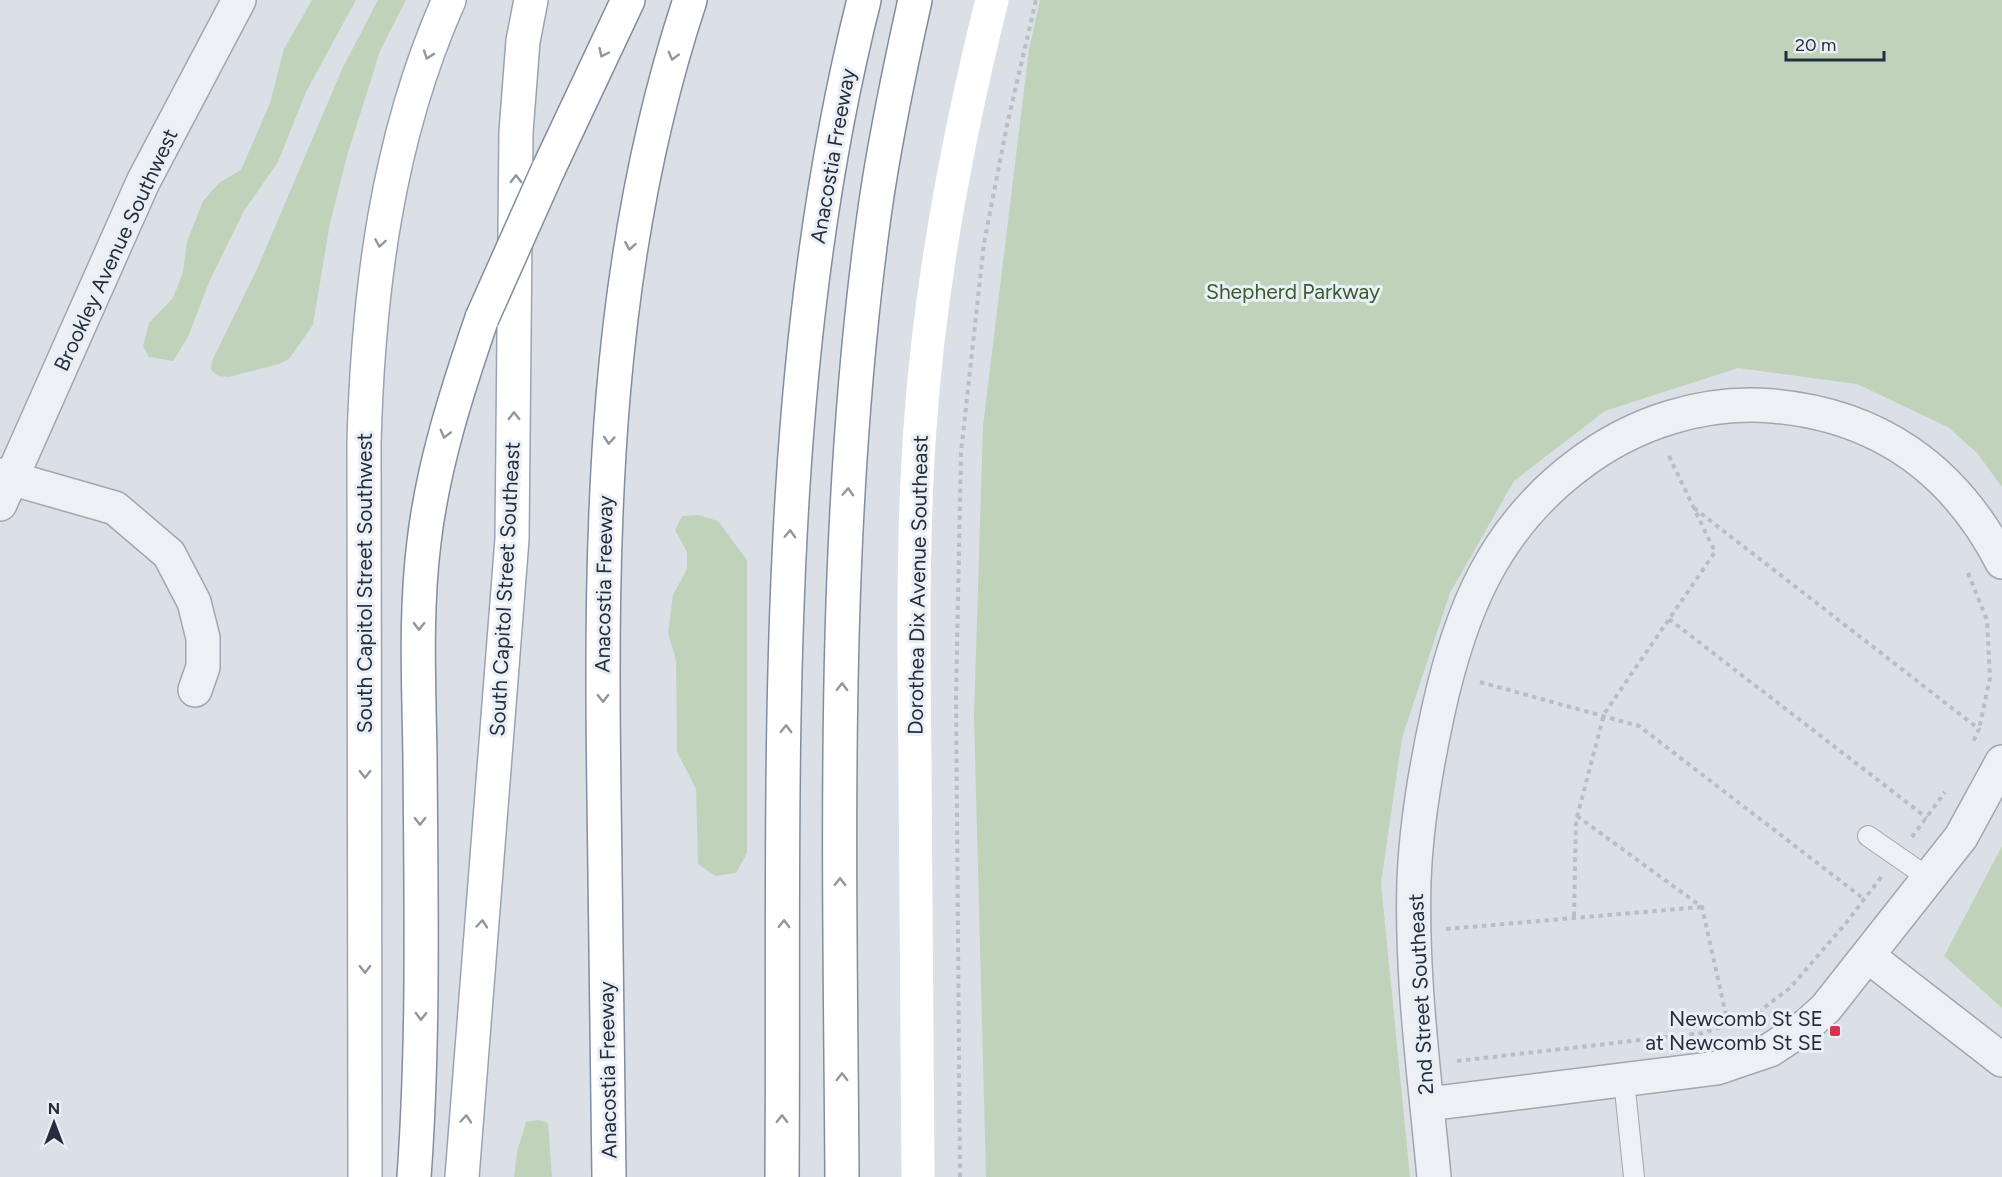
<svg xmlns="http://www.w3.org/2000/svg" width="2002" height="1177" viewBox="0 0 2002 1177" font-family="Figtree,sans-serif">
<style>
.green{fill:#c1d2bb}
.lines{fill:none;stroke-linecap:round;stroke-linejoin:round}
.lane-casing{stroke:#a0a7b1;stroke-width:22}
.street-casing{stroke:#a0a7b1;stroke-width:36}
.primary-casing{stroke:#99a4b3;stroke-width:36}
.highway-casing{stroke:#818e9f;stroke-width:36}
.path{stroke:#b9bec5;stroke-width:4;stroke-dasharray:4.5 4.5;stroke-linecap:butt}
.lane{stroke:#edf0f5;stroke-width:20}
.street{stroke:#edf0f5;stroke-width:33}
.secondary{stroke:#fff;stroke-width:33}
.primary{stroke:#fff;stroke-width:33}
.highway{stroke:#fff;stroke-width:33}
.highway-bridge-casing{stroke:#818e9f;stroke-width:36;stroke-linecap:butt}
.highway-bridge{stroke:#fff;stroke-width:33}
.oneway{stroke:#92969e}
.poi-dot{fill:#da3151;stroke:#eaeff5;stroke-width:2}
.labels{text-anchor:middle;stroke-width:6;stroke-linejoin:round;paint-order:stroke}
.street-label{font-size:21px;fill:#242e3e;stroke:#eaeff5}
.park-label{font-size:21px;fill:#395b30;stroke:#eaeff5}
.poi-label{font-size:21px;fill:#242e3e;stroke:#eaeff5;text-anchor:end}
</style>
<rect width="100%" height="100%" fill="#dbe0e7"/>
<path class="green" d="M312 0H356L306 92 278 162 244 211 210 280 188 337 173 361 149 357 143 346 149 323 173 298 183 272 187 242 203 201 219 183 241 170 270 103 284 49Z
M378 0H406L380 51 347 156 330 223 313 325 289 359 279 364 229 377 218 376 211 370 212 361 257 269 343 67Z
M1040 0H2002V487L1977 453 1948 427 1857 384 1738 368 1605 411 1514 481 1450 593 1402 738 1381 883 1410 1177H986L974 716 983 426 1029 49Z
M698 515 718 521 747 560V853L736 873 715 876 698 864 696 789 677 752 676 660 668 633 673 595 687 569V552L675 530 682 516Z
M2002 846V1008L1944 956Z
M538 1120 548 1123 552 1177H514L517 1152 526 1122Z"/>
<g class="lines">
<defs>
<path id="lane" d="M1868 836 1930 879
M1624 1080 1634 1177"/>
<path id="street" d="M0 475 115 508 169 554 194 602 203 638V667L195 690
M0 504 143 182 239 0
M1868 956 2002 1060
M1428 1104 1717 1068 1770 1050 1805 1027 1826 1008 1961 837 2002 762
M1434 1177C1425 1079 1411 980 1414 881 1416 824 1426 767 1438 712 1460 612 1493 529 1578 465 1633 423 1703 400 1773 406 1878 415 1954 469 2002 562"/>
<path id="primary" d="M365 1177 364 443C368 293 387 139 449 0
M462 1177 512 539 516 132 523 41 531 0"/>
<path id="highway" d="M548 170 628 0
M414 1177C424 1038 421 899 420 759 419 687 415 614 424 542 433 465 457 391 482 318
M609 1177C608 1050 606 923 604 796 600 525 604 260 690 0
M782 1177C785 785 767 384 864 0
M842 1177C840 857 830 534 874 216 884 143 899 72 915 0"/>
</defs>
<use href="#lane" class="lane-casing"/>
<use href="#street" class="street-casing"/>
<use href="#primary" class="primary-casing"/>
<use href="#highway" class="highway-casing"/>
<path class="path" d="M1694 508 1979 729 1972 744
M1968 573 1987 620 1990 678 1979 729
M1669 619 1927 818
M1480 682 1639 726 1864 899
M1577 816 1702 907 1728 1024
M1912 837 1945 792
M1574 916 1576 821 1604 714 1715 552 1668 454
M1446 929 1702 907
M1457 1061 1702 1033 1752 1017 1790 988 1846 923 1882 876
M960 1177 956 696 961 453 984 243 1007 125 1036 0"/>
<use href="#lane" class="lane"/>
<use href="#street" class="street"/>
<path class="secondary" d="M918 1177C917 1040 916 903 915 767 914 654 912 540 920 428 930 283 957 140 992 0"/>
<use href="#primary" class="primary"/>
<use href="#highway" class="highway"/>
<defs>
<path id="highway-bridge" d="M482 318 548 170"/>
</defs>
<use href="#highway-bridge" class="highway-bridge-casing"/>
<use href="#highway-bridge" class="highway-bridge"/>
</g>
<defs><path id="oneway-chevron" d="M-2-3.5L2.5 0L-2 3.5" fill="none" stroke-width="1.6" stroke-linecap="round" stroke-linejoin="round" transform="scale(1.5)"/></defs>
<g class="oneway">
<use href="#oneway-chevron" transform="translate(603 53) rotate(115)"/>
<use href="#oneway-chevron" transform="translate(428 55) rotate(109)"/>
<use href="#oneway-chevron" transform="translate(673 56) rotate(105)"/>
<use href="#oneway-chevron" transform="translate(516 179) rotate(-90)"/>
<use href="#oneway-chevron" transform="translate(380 243) rotate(99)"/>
<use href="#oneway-chevron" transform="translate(630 246) rotate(100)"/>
<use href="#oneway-chevron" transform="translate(514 416) rotate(-90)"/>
<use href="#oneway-chevron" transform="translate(445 434) rotate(104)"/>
<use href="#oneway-chevron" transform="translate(609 440) rotate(94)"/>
<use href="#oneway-chevron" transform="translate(848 492) rotate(-87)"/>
<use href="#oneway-chevron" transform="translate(790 534) rotate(-88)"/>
<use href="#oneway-chevron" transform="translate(419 626) rotate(91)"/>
<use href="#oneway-chevron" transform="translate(842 687) rotate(-89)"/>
<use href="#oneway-chevron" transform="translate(603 698) rotate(89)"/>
<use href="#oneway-chevron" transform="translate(786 729) rotate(-89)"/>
<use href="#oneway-chevron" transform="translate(365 774) rotate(90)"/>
<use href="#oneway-chevron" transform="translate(420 821) rotate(90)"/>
<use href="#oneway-chevron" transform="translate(840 882) rotate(-90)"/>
<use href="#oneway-chevron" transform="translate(482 924) rotate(-85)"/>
<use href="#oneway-chevron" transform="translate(784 924) rotate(-89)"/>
<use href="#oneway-chevron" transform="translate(365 969) rotate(90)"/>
<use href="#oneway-chevron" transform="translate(421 1016) rotate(91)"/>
<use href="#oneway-chevron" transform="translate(842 1077) rotate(-90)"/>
<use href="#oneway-chevron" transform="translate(466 1119) rotate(-85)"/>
<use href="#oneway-chevron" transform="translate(782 1119) rotate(-89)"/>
</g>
<rect class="poi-dot" x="1829" y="1025" width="12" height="12" rx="3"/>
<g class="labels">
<g class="street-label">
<text transform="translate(833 156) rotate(-80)" y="7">Anacostia Freeway</text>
<text transform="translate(116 250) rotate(-65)" y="7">Brookley Avenue Southwest</text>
<text transform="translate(365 583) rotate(-90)" y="7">South Capitol Street Southwest</text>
<text transform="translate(604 584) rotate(-89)" y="7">Anacostia Freeway</text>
<text transform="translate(918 585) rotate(-89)" y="7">Dorothea Dix Avenue Southeast</text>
<text transform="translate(505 589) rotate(-87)" y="7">South Capitol Street Southeast</text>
<text transform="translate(1421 994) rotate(-93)" y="7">2nd Street Southeast</text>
<text transform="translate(608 1070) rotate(-91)" y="7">Anacostia Freeway</text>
</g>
<g class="park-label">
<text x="1293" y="299">Shepherd Parkway</text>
</g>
<g class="poi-label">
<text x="1823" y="1026">Newcomb St SE<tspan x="1823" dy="24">at Newcomb St SE</tspan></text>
</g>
</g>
<g transform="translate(54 1123)" stroke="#eaeff5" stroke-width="4.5" paint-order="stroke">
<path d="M0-4.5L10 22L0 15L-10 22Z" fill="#242e3e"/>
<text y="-9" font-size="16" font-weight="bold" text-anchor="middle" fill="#242e3e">N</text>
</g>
<path d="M1786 51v9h98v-9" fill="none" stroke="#242e3e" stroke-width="3"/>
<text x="1795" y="51" font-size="18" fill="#242e3e" stroke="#eaeff5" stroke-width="4.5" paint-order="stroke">20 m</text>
</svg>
